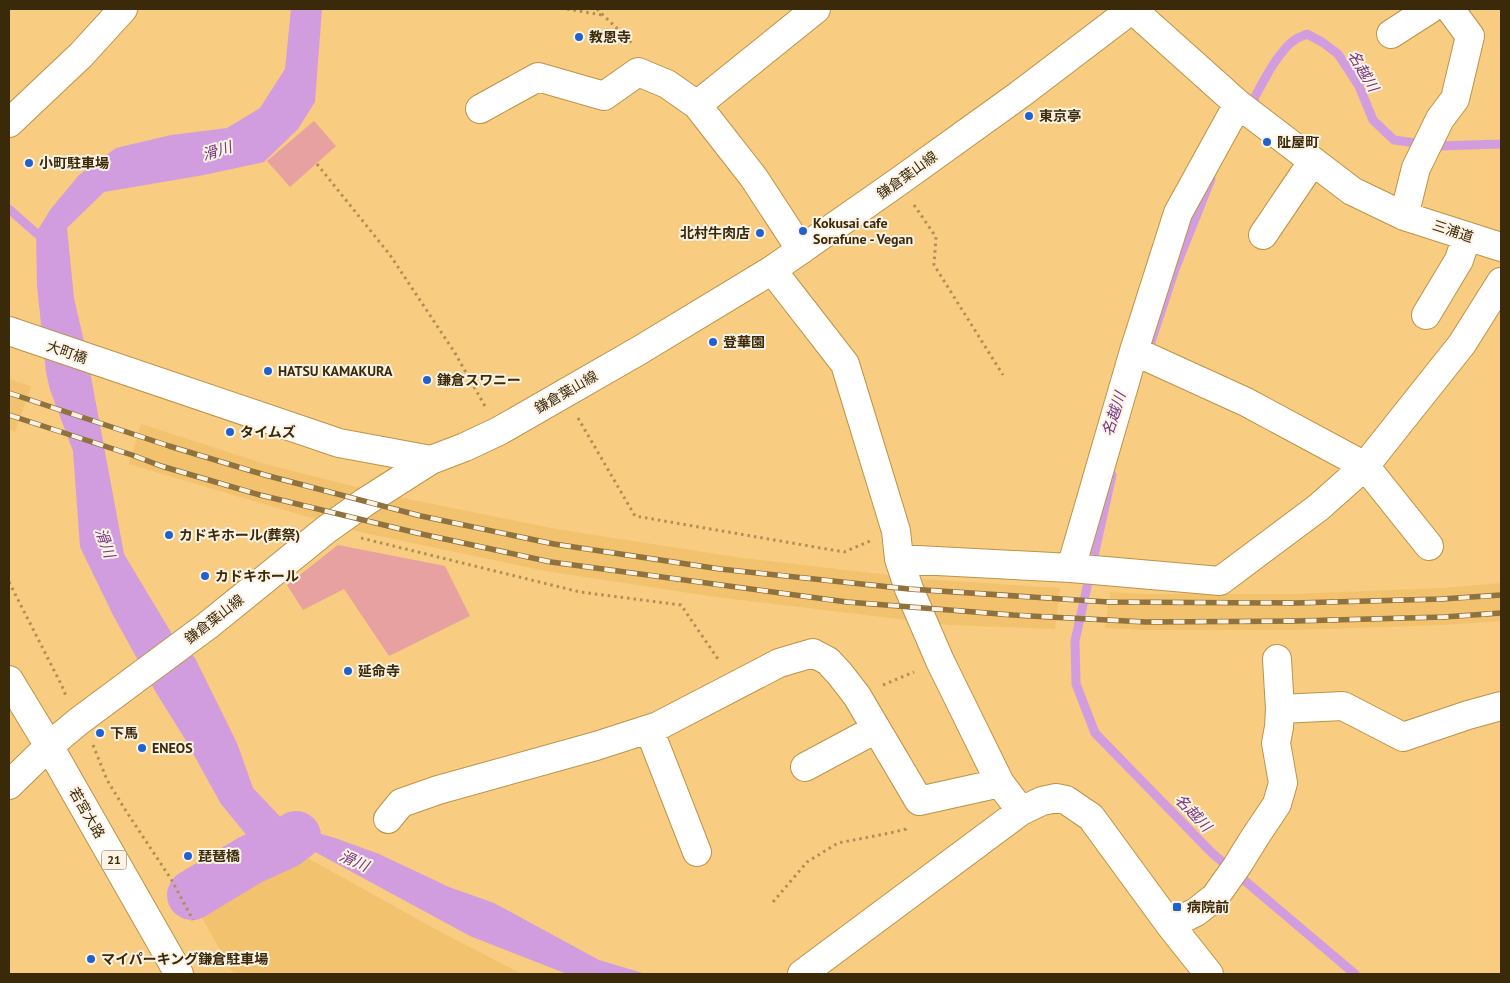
<svg xmlns="http://www.w3.org/2000/svg" width="1510" height="983" viewBox="0 0 1510 983" font-family="'PT Sans','Noto Sans JP',sans-serif">
<style>
.built{fill:#f2c26e}
.green{fill:#e6a1a0}
.water{fill:#d29ddf}
.lines{fill:none;stroke-linecap:round;stroke-linejoin:round}
.stream{stroke:#d29ddf;stroke-width:9}
.river{stroke:#d29ddf;stroke-width:50}
.minor-casing{stroke:#bd9348;stroke-width:30}
.major-casing{stroke:#bd9348;stroke-width:30}
.path{stroke:#b18f54;stroke-width:3;stroke-dasharray:2.5 4;stroke-linecap:butt}
.minor{stroke:#fff;stroke-width:28}
.major{stroke:#fff;stroke-width:28}
.rail-casing{stroke:#8f723e;stroke-width:5.5}
.rail{stroke:#fcf3e5;stroke-width:4;stroke-dasharray:11;stroke-linecap:butt}
.poi-dot{fill:#1e62ce;stroke:#fcf3e5;stroke-width:2}
.labels{text-anchor:middle;stroke-width:4;stroke-linejoin:round;paint-order:stroke}
.shield{fill:#fcf3e5;stroke:#75664b;stroke-width:1}
.shield-label{font-size:12px;font-weight:bold;fill:#3b2a09}
.poi-label{font-size:14px;font-weight:bold;fill:#3b2a09;stroke:#fcf3e5;text-anchor:start}
.street-label{font-size:14px;fill:#3b2a09;stroke:#fcf3e5}
.water-label{font-size:15px;font-style:italic;fill:#743583;stroke:#fcf3e5}
</style>
<rect width="100%" height="100%" fill="#f8cc81"/>
<path class="built" d="M9 379 31 386 15 432 9 429Z
M141 424 265 464 360 488 319 520 257 502 129 464Z
M398 497 556 529 742 558 922 579 1060 588 1055 629 949 625 716 597 546 571 351 530 383 506Z
M1501 583V621L1443 625 1294 630H1144L1105 628 1110 592 1147 594H1295L1442 588Z
M295 851 433 928 522 974H234L193 902Z"/>
<path class="green" d="M314 121 336 146 290 187 267 161Z
M338 545 445 566 470 616 389 656 344 589 303 610 287 585Z"/>
<path class="water" d="M291 9H322L315 102 298 129 264 162 204 175 104 192 67 228 74 298 86 350 124 554 172 634 195 658 237 743 253 788 287 824 335 838 379 854 449 887 494 903 599 960 646 974H567L470 936 315 852 285 844 249 838 221 804 185 739 155 691 113 615 80 547 73 451 50 390 46 372 37 286 36 233 50 210 79 175 116 148 171 135 227 128 260 108 285 69Z"/>
<g class="lines">
<path class="stream" d="M1249 108C1260 88 1277 51 1296 39 1299 37 1303 36 1307 34L1322 42 1338 54 1359 86 1373 120 1394 140 1439 146 1501 144
M9 209 36 233 45 238
M1147 354 1175 269 1211 179
M1112 475 1075 641 1076 684 1095 733 1212 853 1355 974"/>
<path class="river" d="M192 895 250 860 285 844 296 836"/>
<defs>
<path id="minor" d="M1132 9 1238 104 1352 191 1404 216 1501 247
M1391 34 1430 9
M697 105 816 9
M480 109 538 77 604 96 638 72 667 84 697 105 754 178 801 250
M9 123 81 55 123 9
M1404 216 1416 168 1440 119 1455 99 1470 36 1450 9
M1263 235 1313 161
M772 270 845 364 896 531 899 559 909 589 940 661 1000 783 1021 811
M1426 315 1459 260 1467 236
M9 331 339 443 431 460
M1134 351 1246 402 1365 466 1429 546
M899 559 1071 568 1134 351 1178 213 1238 104
M1071 568 1220 581 1319 507 1365 466 1462 344 1501 282
M1277 659 1280 709
M649 729 697 852
M805 767 876 729
M388 819 401 803 438 790 596 746 658 726 779 663 813 653 828 661 840 674 857 696 919 801 1000 783
M1170 925 1196 912 1215 897 1237 866 1255 837 1277 804 1283 783 1276 743 1279 727 1280 709 1343 706 1403 737 1468 715 1501 706
M802 974 1021 811 1042 801 1056 798 1066 800 1091 817 1170 925 1209 974"/>
<path id="major" d="M9 680 49 746 179 974
M9 785 49 746 79 721 207 626 327 529 365 502 431 460 465 447 499 431 640 350 772 270 898 182 1019 95 1132 9"/>
</defs>
<use href="#minor" class="minor-casing"/>
<use href="#major" class="major-casing"/>
<path class="path" d="M567 9 602 15
M597 9 634 45
M317 164 390 255 455 353 486 408
M914 205 936 237 934 265 1003 375
M578 418 635 516 844 552 870 541
M361 538 580 592 681 605 720 662
M9 582 62 686 66 696
M883 685 914 672
M93 745 107 780 126 811 171 879 193 920
M773 902 807 862 838 843 890 833 906 829 907 826"/>
<use href="#minor" class="minor"/>
<use href="#major" class="major"/>
<defs>
<path id="rail" d="M9 393 169 446 265 475 421 516 554 544 720 569 909 589 1108 602 1295 603 1442 599 1501 595
M9 415 132 455 161 466 260 495 417 533 551 562 847 602 1013 615 1146 622 1296 621 1444 617 1501 613"/>
</defs>
<use href="#rail" class="rail-casing"/>
<use href="#rail" class="rail"/>
</g>
<g class="poi-dot">
<circle cx="579" cy="37" r="5"/>
<circle cx="1029" cy="116" r="5"/>
<circle cx="1267" cy="142" r="5"/>
<circle cx="29" cy="163" r="5"/>
<circle cx="803" cy="231" r="5"/>
<circle cx="760" cy="233" r="5"/>
<circle cx="713" cy="342" r="5"/>
<circle cx="268" cy="371" r="5"/>
<circle cx="427" cy="380" r="5"/>
<circle cx="230" cy="432" r="5"/>
<circle cx="169" cy="535" r="5"/>
<circle cx="205" cy="576" r="5"/>
<circle cx="348" cy="671" r="5"/>
<circle cx="100" cy="733" r="5"/>
<circle cx="142" cy="748" r="5"/>
<circle cx="188" cy="856" r="5"/>
<rect x="1172" y="902" width="10" height="10" rx="2.5"/>
<circle cx="91" cy="959" r="5"/>
</g>
<g class="labels">
<rect class="shield" x="101.5" y="850.5" width="25" height="19" rx="4"/>
<g class="shield-label">
<text x="114" y="864">21</text>
</g>
<g class="poi-label">
<text x="589" y="42">教恩寺</text>
<text x="1039" y="121">東京亭</text>
<text x="1277" y="147">阯屋町</text>
<text x="39" y="168">小町駐車場</text>
<text x="813" y="228">Kokusai cafe<tspan x="813" dy="16">Sorafune - Vegan</tspan></text>
<text x="750" y="238" text-anchor="end">北村牛肉店</text>
<text x="723" y="347">登華園</text>
<text x="278" y="376">HATSU KAMAKURA</text>
<text x="437" y="385">鎌倉スワニー</text>
<text x="240" y="437">タイムズ</text>
<text x="179" y="540">カドキホール(葬祭)</text>
<text x="215" y="581">カドキホール</text>
<text x="358" y="676">延命寺</text>
<text x="110" y="738">下馬</text>
<text x="152" y="753">ENEOS</text>
<text x="198" y="861">琵琶橋</text>
<text x="1187" y="912">病院前</text>
<text x="101" y="964">マイパーキング鎌倉駐車場</text>
</g>
<g class="street-label">
<text transform="translate(907 175) rotate(-36)" y="5">鎌倉葉山線</text>
<text transform="translate(1453 231) rotate(18)" y="5">三浦道</text>
<text transform="translate(67 352) rotate(19)" y="5">大町橋</text>
<text transform="translate(566 392) rotate(-30)" y="5">鎌倉葉山線</text>
<text transform="translate(214 619) rotate(-38)" y="5">鎌倉葉山線</text>
<text transform="translate(87 813) rotate(60)" y="5">若宮大路</text>
</g>
<g class="water-label">
<text transform="translate(1363 71) rotate(59)" y="5">名越川</text>
<text transform="translate(217 151) rotate(-17)" y="5">滑川</text>
<text transform="translate(1114 414) rotate(-72)" y="5">名越川</text>
<text transform="translate(105 543) rotate(70)" y="5">滑川</text>
<text transform="translate(1193 813) rotate(46)" y="5">名越川</text>
<text transform="translate(354 861) rotate(24)" y="5">滑川</text>
</g>
</g>
<rect width="1510" height="983" fill="none" stroke="#3b2a09" stroke-width="20"/>
</svg>
